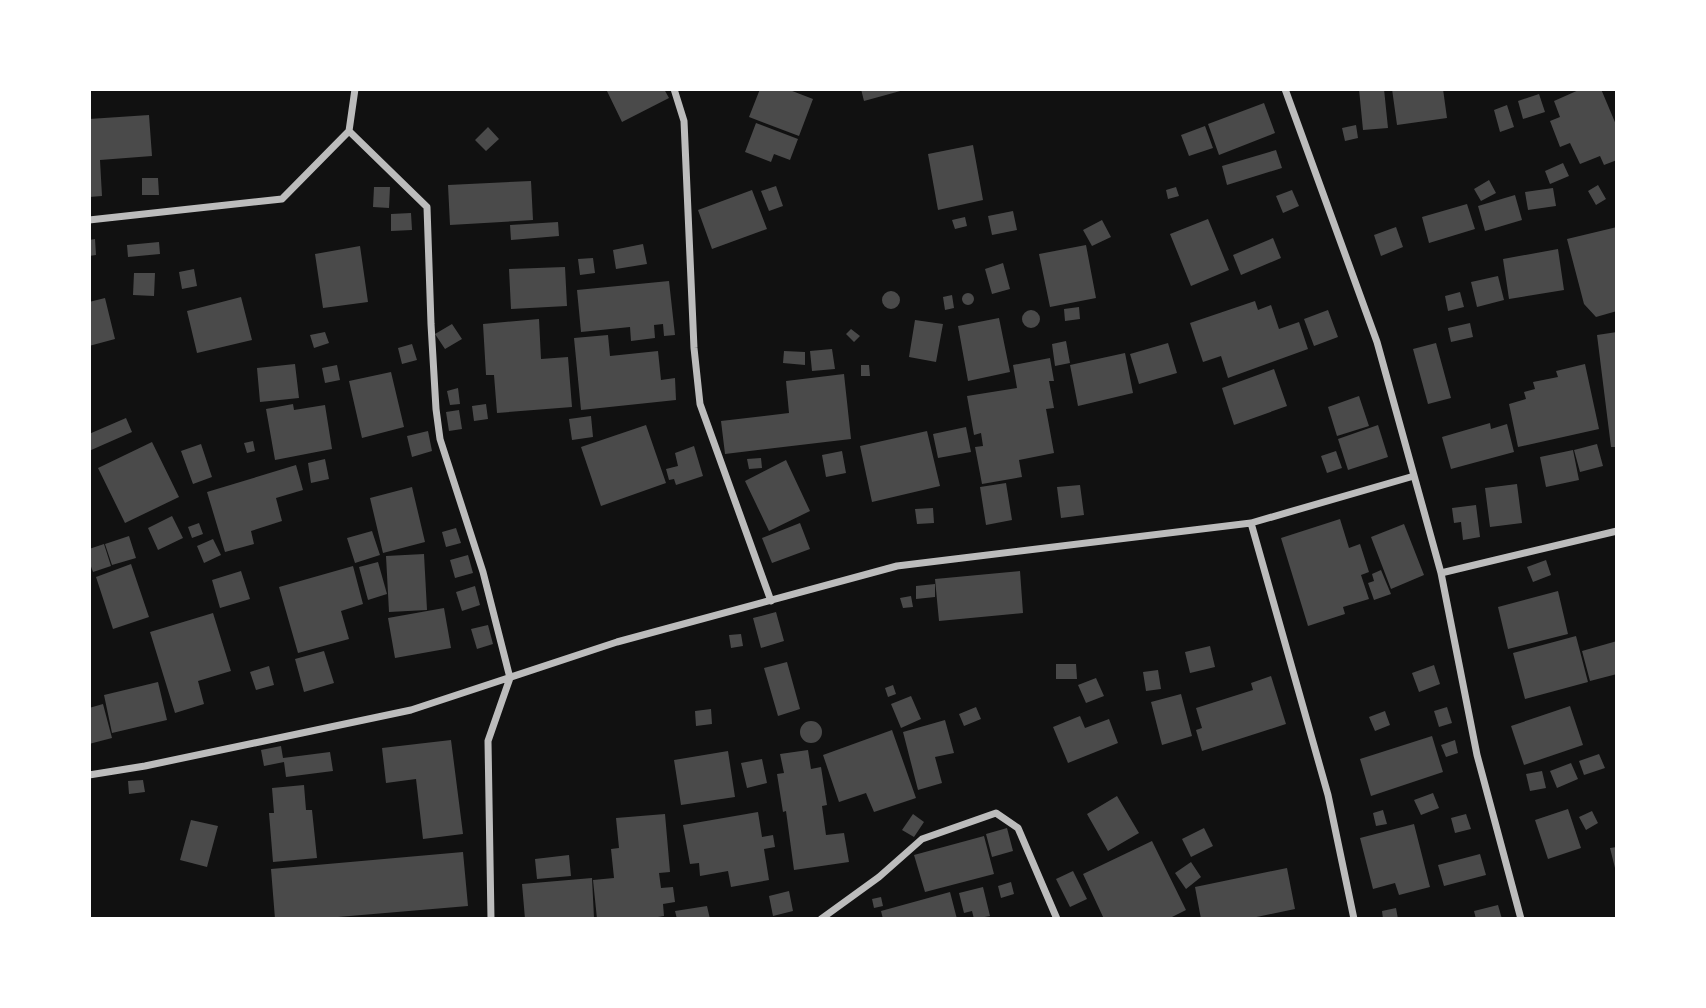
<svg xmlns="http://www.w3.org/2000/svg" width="1706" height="1008" viewBox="0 0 1706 1008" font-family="'Crimson Pro',serif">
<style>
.building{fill:#4a4a4a}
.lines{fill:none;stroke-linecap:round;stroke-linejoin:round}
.minor{stroke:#bcbcbc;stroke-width:7}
</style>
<rect width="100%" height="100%" fill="#111"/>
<path class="building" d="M606 89H664L669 98 622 122Z
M760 89H787L813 99 799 136 749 117Z
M861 89H904V90L864 101Z
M1359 89H1384L1388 128 1363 130Z
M1392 89H1443L1447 118 1397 125Z
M1581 89H1601L1617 127V160L1604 165 1600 156 1580 164 1570 143 1560 147 1550 121 1560 117 1554 101Z
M1539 94 1545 112 1523 119 1518 101Z
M1264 103 1275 133 1219 155 1208 124Z
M1507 105 1514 127 1500 132 1494 110Z
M149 115 152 156 100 160 102 196 89 197V119Z
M756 123 798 139 790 160 774 154 771 162 745 152Z
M1356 125 1358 138 1345 141 1342 128Z
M1205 126 1213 148 1189 156 1181 135Z
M488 127 499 139 486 151 475 140Z
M973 145 983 200 938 210 928 154Z
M1276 150 1282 168 1227 185 1222 166Z
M1563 163 1569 176 1550 184 1545 171Z
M142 178H158L159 195H142Z
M1489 180 1496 193 1481 201 1474 189Z
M531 181 533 220 450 225 448 185Z
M1598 185 1606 199 1596 205 1588 191Z
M776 186 783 206 769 211 761 191Z
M374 187H390L389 208 373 207Z
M1176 187 1179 196 1168 199 1166 190Z
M1553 188 1556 206 1528 210 1525 192Z
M752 190 767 229 712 249 698 210Z
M1292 190 1299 206 1283 213 1276 196Z
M1515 195 1522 220 1485 231 1478 206Z
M1467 204 1475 229 1429 243 1422 217Z
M1013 211 1017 230 992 235 988 216Z
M411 213 412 230 391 231V214Z
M965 217 967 226 955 229 952 220Z
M1208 219 1229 270 1191 286 1170 234Z
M1102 220 1111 237 1092 246 1083 230Z
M558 222 559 236 511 240 510 225Z
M1396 227 1403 247 1381 256 1374 235Z
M1617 227V311L1596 317 1584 304 1567 239Z
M1273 238 1281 258 1241 275 1233 255Z
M95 239 96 255 89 256V240Z
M159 242 160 254 128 257 127 245Z
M643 244 647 264 616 269 613 250Z
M1086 245 1096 298 1050 307 1039 254Z
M360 246 368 302 323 308 315 254Z
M1558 249 1564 290 1509 299 1503 259Z
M593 258 595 273 580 275 578 259Z
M1003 263 1010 289 992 294 985 269Z
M565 267 567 306 511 309 509 269Z
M194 269 197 286 182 289 179 272Z
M134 273H155L154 296 133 295Z
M1498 276 1504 300 1477 307 1471 282Z
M669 281 675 335 664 336 663 324 654 325 655 338 631 341 630 327 581 332 577 290Z
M882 300a9 9 0 1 1 18 0a9 9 0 1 1-18 0Z
M1460 292 1464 307 1448 311 1445 296Z
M962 299a6 6 0 1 1 12 0a6 6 0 1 1-12 0Z
M952 295 954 308 945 310 943 297Z
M241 297 252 340 197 353 187 311Z
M105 298 115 339 89 346V302Z
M1255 301 1258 310 1271 305 1279 329 1299 322 1308 349 1228 378 1221 356 1203 362 1190 323Z
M1079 307 1080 319 1065 321 1064 309Z
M1022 319a9 9 0 1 1 18 0a9 9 0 1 1-18 0Z
M1328 310 1338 337 1314 346 1304 319Z
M999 318 1010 372 968 381 958 326Z
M539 319 541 359 568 357 572 407 497 413 494 375H486L483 324Z
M915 320 943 324 936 362 909 357Z
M1470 323 1473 337 1451 342 1448 328Z
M452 324 462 339 445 349 435 334Z
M851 329 860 336 854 342 846 334Z
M325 332 329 343 314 348 310 335Z
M1617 332V447H1611L1597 335Z
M608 335 610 356 658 351 661 380 675 378 676 400 581 410 574 338Z
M1066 341 1070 363 1055 366 1052 344Z
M1168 343 1177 373 1139 384 1130 354Z
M1436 343 1451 398 1428 404 1413 349Z
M412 344 417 360 402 364 398 348Z
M832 349 835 369 812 371 810 351Z
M784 351 805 352V365L783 363Z
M1125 353 1133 393 1078 406 1070 365Z
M1050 358 1054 381H1049L1054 408 1046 409 1054 453 1019 460 1022 477 982 484 975 447 983 446 981 433 974 435 967 396 1017 388 1013 365Z
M295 364 299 398 260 402 257 368Z
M1585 364 1599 429 1518 447 1509 404 1526 399 1524 392 1535 389 1533 382 1558 377 1556 371Z
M337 365 340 380 325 383 322 368Z
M861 365H869L870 376H861Z
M1274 369 1287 406 1234 425 1222 388Z
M391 372 404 427 362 438 349 381Z
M844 374 851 439 725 454 721 421 789 413 786 381Z
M458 388 460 404 450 405 447 391Z
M1359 396 1369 426 1337 436 1328 407Z
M293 404 294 410 325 405 332 449 275 460 266 409Z
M486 404 488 419 474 421 472 406Z
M459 410 462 429 449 431 446 412Z
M591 416 593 437 572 440 569 419Z
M126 418 132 432 89 451V434Z
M1490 423 1491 429 1507 424 1514 452 1451 469 1442 437Z
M646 425 666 483 601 506 581 447Z
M1378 425 1388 457 1348 470 1338 439Z
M966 427 971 452 938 458 933 434Z
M428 431 432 451 412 457 407 436Z
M927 431 940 486 872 502 860 446Z
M253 441 255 451 247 453 244 443Z
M152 442 179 497 125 523 98 468Z
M201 444 212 477 193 484 181 451Z
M1597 444 1603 466 1580 472 1574 450Z
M694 446 703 476 676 485 674 479 669 480 666 469 678 466 675 453Z
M1573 450 1579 480 1546 487 1540 457Z
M842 451 846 473 826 477 822 455Z
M1336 451 1342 468 1327 473 1321 456Z
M761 458 762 468 749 469 747 459Z
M325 459 329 479 311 483 308 463Z
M786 460 810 511 769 531 745 481Z
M296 465 303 490 276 498 282 521 251 531 254 544 225 552 207 492Z
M1006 483 1012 520 986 525 980 487Z
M1517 484 1522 523 1490 527 1485 488Z
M1080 485 1084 515 1061 518 1057 487Z
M412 487 425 542 383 553 370 498Z
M1476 505 1480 537 1463 540 1461 522 1454 523 1452 508Z
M933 508 934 523 917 524 915 509Z
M172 516 183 538 158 550 148 528Z
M1340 519 1349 548 1360 544 1369 572 1361 575 1369 599 1343 607 1345 614 1308 626 1281 538Z
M199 523 203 534 192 538 188 527Z
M800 523 810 549 772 563 762 538Z
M1404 524 1424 575 1391 589 1371 537Z
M456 528 461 543 446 547 442 532Z
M372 531 380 555 355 563 347 538Z
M129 536 136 558 112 565 105 544Z
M213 539 221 555 204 563 197 546Z
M104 544 111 566 93 572 89 561V549Z
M424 554 427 610 389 612 386 556Z
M468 555 473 573 455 578 450 560Z
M1546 560 1551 575 1533 582 1527 567Z
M378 562 387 594 368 600 359 567Z
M131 564 149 617 113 629 96 577Z
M353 566 363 604 341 611 349 639 298 653 279 587Z
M1381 570 1391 594 1374 600 1368 583 1374 581 1372 574Z
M241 571 250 599 220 608 212 580Z
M1020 571 1023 613 939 621 935 579Z
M935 584V597L916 599V586Z
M475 586 480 605 462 611 456 592Z
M1558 591 1568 634 1508 649 1498 607Z
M911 596 913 607 903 608 900 598Z
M444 608 451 648 395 658 388 618Z
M776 612 784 641 761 648 753 618Z
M213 613 231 671 198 681 204 704 175 713 150 632Z
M488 625 493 644 477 649 471 629Z
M741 634 743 646 731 648 729 635Z
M1576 636 1588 682 1525 699 1513 653Z
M1617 641V674L1590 681 1582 651Z
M1210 646 1215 667 1190 673 1185 652Z
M324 651 334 683 304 692 295 659Z
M787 662 800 709 778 716 764 668Z
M1056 664H1076L1077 679H1056Z
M1434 665 1440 684 1419 692 1412 673Z
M269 666 274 685 256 690 250 672Z
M1158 670 1161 689 1146 691 1143 672Z
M1271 676 1286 724 1202 751 1196 730 1202 728 1196 708 1253 690 1251 683Z
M1096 678 1104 696 1086 703 1078 685Z
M158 682 167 720 112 733 104 695Z
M893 685 896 694 888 697 885 688Z
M1181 694 1192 736 1162 745 1151 702Z
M911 696 921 719 901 728 891 704Z
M103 704 112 738 89 744V708Z
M1570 706 1583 745 1524 765 1511 726Z
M976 707 981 719 964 726 959 714Z
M1447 707 1452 723 1439 727 1434 711Z
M711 709 712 724 696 726 695 711Z
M1385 711 1390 725 1375 731 1369 717Z
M1080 716 1085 728 1109 719 1118 743 1068 763 1053 727Z
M945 720 954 753 935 757 942 783 918 790 903 732Z
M800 732a11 11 0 1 1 22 0a11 11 0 1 1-22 0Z
M892 730 916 798 874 812 866 793 839 802 823 755Z
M1432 736 1443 772 1371 796 1360 759Z
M451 740 463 834 423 839 416 779 386 783 382 748Z
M1455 740 1458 753 1446 757 1441 745Z
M281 746 283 758 330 752 333 771 286 777 284 762 264 766 261 750Z
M808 750 811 769 821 767 827 805 822 806 826 835 844 833 849 862 794 870 786 811 783 812 777 774 784 773 780 754Z
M728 751 735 797 681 805 674 760Z
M1599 754 1605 768 1584 775 1579 761Z
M762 759 767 783 747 788 741 763Z
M1571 763 1578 779 1557 788 1550 771Z
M1542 771 1546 788 1530 791 1526 774Z
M143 780 145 792 129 794 128 781Z
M304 785 306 810H312L317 858 273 862 269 813H274L272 788Z
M1433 793 1439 808 1421 815 1414 800Z
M1117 796 1139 833 1108 851 1087 814Z
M1568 809 1581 848 1548 859 1535 820Z
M1383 810 1387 824 1376 826 1373 813Z
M1592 811 1598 823 1586 830 1579 817Z
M758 812 762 837 773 835 775 847 764 849 769 880 731 887 728 871 700 876 699 863 690 864 683 825Z
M665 814 670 872 659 873 661 888 673 887 675 902 663 904 664 916 646 919H597L593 880 614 878 611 849 619 848 616 818Z
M913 814 924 822 914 837 902 830Z
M1466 814 1471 829 1455 833 1451 818Z
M191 820 218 826 207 867 180 860Z
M1414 824 1430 887 1399 895 1395 883 1373 889 1360 838Z
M1007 828 1013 851 992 857 986 834Z
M1204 828 1213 846 1191 857 1182 839Z
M984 836 994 874 925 892 914 855Z
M1152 841 1186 910 1168 919H1104L1083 874Z
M1617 847V872H1616L1610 848Z
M463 852 468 906 338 917V919H275L271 869Z
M1480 854 1486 875 1444 886 1438 865Z
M569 855 571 876 537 879 535 859Z
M1191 862 1201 877 1186 889 1175 873Z
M1287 868 1295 909 1247 919H1201L1195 887Z
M1073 871 1087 899 1070 907 1056 879Z
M592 878 594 918 525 919 522 884Z
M1011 882 1014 894 1001 898 998 886Z
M983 887 990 916 974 919 972 911 964 913 959 893Z
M789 891 793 911 773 916 769 896Z
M950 892 957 919H883L881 911Z
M881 897 883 906 874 908 872 899Z
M1498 905 1502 919H1476L1474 911Z
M707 906 710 919H677L675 911Z
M1396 908 1398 919H1383L1382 911Z"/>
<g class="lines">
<path class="minor" d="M674 89 684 121 694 348 700 404 771 601
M1285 89 1377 342 1441 573 1477 755 1521 919
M349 131 427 207 431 324 436 409 440 439 483 572 510 678 488 741 491 919
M89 220 282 199 349 131 355 89
M1251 523 1328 795 1354 919
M1441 573 1617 531
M89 775 145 766 411 710 617 642 897 566 1251 523 1414 476
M821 919 879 877 922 839 996 813 1018 828 1057 919"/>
</g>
<rect width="1706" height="1008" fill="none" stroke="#ffffff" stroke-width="182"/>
</svg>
